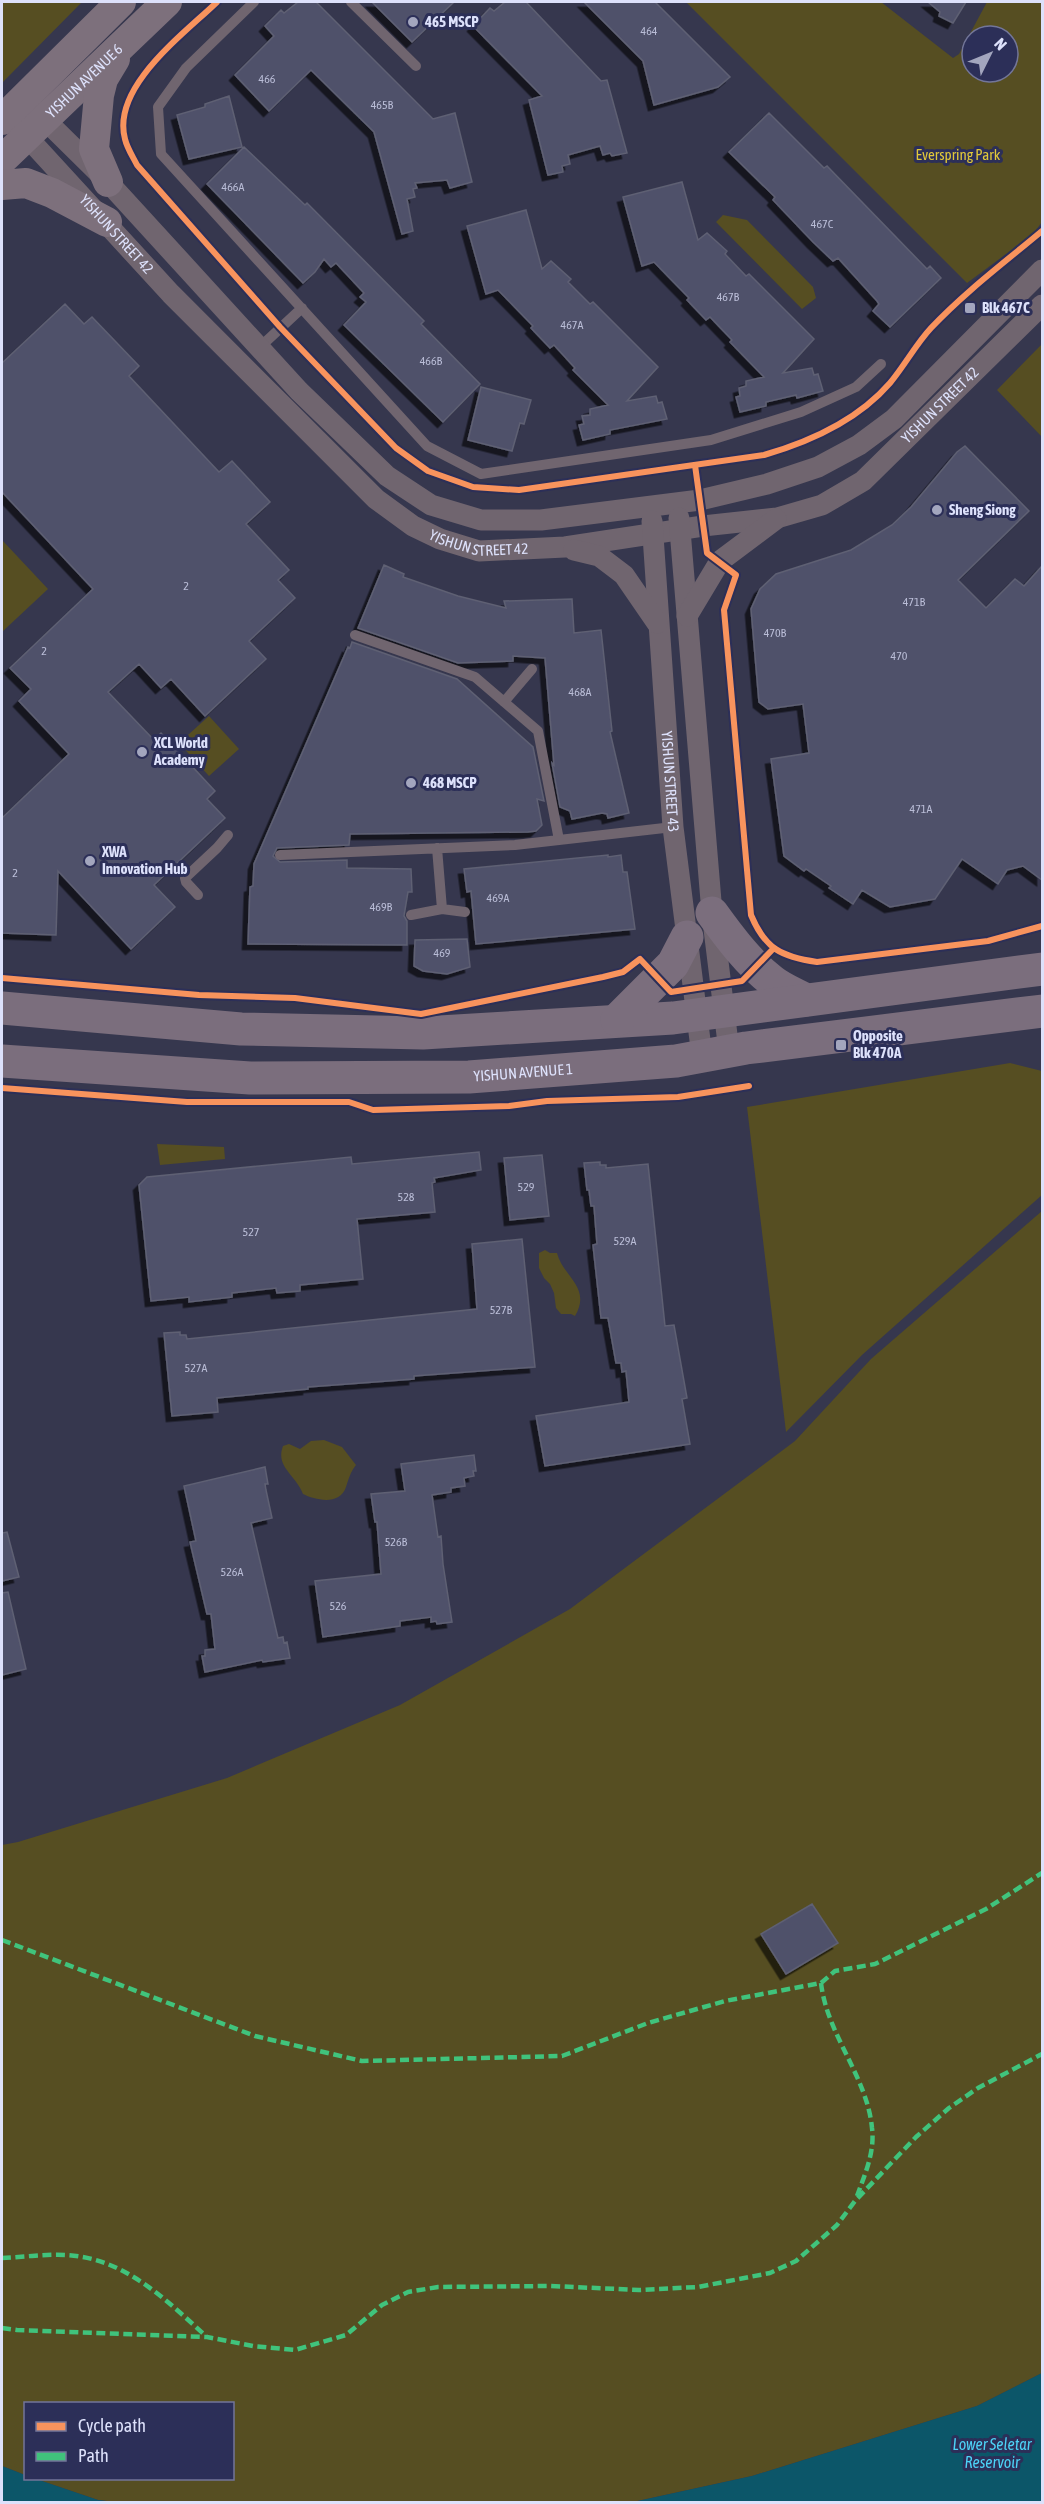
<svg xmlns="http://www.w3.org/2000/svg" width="1044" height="2504" viewBox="0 0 1044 2504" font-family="'Asap Condensed',sans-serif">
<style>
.green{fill:#564e22;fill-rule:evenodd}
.water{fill:#0c5669}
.building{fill:#50516b;stroke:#5e6073;stroke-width:1.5;filter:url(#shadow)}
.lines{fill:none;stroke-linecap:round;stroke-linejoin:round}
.lane{stroke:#70656f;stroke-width:10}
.street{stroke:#70656f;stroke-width:21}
.secondary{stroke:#7d707c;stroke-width:30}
.primary{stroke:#7b6e7d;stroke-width:33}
.quiet{stroke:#40c37c;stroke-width:4.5;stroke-dasharray:9 4.5;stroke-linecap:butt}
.cycleway-casing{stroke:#2c2f58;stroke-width:10}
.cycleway{stroke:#f8935d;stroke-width:6}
.poi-dot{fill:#a3a6be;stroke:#2c2f58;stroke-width:2}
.labels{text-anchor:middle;stroke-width:6;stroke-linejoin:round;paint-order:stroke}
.number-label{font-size:12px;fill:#babdd7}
.poi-label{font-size:15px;font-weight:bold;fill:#dde1fb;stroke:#2c2f58;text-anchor:start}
.street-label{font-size:15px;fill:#dde1fb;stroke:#2c2f58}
.park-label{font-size:15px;fill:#e1c839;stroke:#2c2f58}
.water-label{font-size:16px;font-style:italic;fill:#4cd3f7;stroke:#2c2f58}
</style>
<defs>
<filter id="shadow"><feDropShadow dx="-5.5" dy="5.5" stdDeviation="0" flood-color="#0009"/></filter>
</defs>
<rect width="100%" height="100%" fill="#36374e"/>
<path class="green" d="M2 2H82L2 83Z
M686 2H881L953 58 959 54 987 2H1042V222L1033 234 967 283ZM972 36H1008V72H972Z
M723 215 747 220 813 287 816 298 802 309 716 222Z
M1042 344V437L997 390Z
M2 540 48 589 2 632Z
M209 716 239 749 209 776 179 743Z
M1010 1063 1042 1071V1195L862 1355 786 1432 747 1107Z
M157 1144 224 1147 225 1159 160 1165Z
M1042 1211V2373L977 2406 752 2476 633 2502H115L98 2500 36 2479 232 2478V2404H26L25 2475 2 2466V1845L18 1842 227 1778 400 1705 570 1609 795 1441 871 1359Z
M545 1250 550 1253H557C563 1277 592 1287 575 1316L571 1314H561L556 1308 554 1293 550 1284 544 1278 539 1268V1253Z
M324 1440 342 1447 356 1465C350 1473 349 1478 346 1487 340 1506 315 1500 303 1494 296 1475 275 1467 283 1446L289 1444 300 1449 311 1441Z"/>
<path class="water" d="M1042 2373V2502H633L752 2476 977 2406Z
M2 2466 25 2475 26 2478 36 2479 98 2500 115 2502H2Z"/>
<path class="building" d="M298 2H316L433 119 455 113 472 182 450 188 447 180 415 183 417 188 413 189 415 197 407 199 413 231 402 234 374 132 311 70 269 111 235 75 274 36 265 26 281 10 284 13Z
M372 2H454L412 42Z
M505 2H526L601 81 607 80 627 153 612 156 610 153 603 155 600 146 568 155 570 164 562 166 563 172 548 175 529 100 542 96 473 26 490 8 494 11Z
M584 2H655L730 77 718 87 654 105 643 61Z
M928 2H966L953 23 939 16 940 12Z
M229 96 242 147 189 159 177 115 205 107V104Z
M769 113 824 168 827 166 927 269 930 266 941 278 890 327 873 311 879 304 877 301 838 258 833 261 813 242 773 200 775 197 729 152Z
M244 147 305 205 307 203 424 321 421 324 480 384 443 422 344 325 366 302 360 297 364 293 336 263 331 267 324 259 315 272 303 283 207 184Z
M682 182 698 240 707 233 727 251 725 254 746 276 749 274 814 339 783 373 812 368 814 375 818 374 823 391 797 398 796 395 766 402V406L740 412 736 397 740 396 739 388 746 386V381L764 377 730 342 732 340 710 317 706 320 687 300 689 298 654 262 642 266 623 197Z
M526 210 542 269 551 261 571 279 568 282 590 304 593 302 658 367 627 401 656 396 658 403 662 402 667 419 610 430V434L583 440 579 425 584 424 582 416 590 415V409L608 405 573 370 575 368 554 345 550 348 531 328 533 326 498 290 486 294 467 226Z
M65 304 84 324 92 317 139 366 129 376 219 472 232 461 270 502 246 524 289 570 278 580 295 598 249 641 266 659 205 716 171 679 161 688 139 664 108 692 154 740 161 733 215 791 207 799 225 818 154 885 175 907 131 949 58 871 56 935 2 933V818L69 754 19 701 31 689 10 668 93 589 2 492V363Z
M481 387 531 400 524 424 520 423 512 451 468 440Z
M965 446 1029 511 958 580 986 608 1015 579 1024 586 1042 566V880L1023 866 1007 870 998 884 962 859 935 899 890 907 862 890 853 904 829 888 831 886 806 869 804 871 784 856 771 759 809 753 803 704 768 709 759 702 751 609 760 589 776 574 851 550 892 525 911 507 957 452Z
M384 565 404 574 403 577 458 596 506 608 504 601 572 599 574 633 601 630 612 731 610 732 629 813 608 818 607 814 602 813 572 819 570 811 560 807 552 763 554 765 545 658 513 656V661L458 663 358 628Z
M352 642 457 679 533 747 544 801 537 799 542 825 536 831 528 832 350 834 349 845 277 848 273 856 280 862 347 860V868L411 869 412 892H408L404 916 407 921V945L248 944 250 887 253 886 254 864 348 647 350 648Z
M608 855V857L621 855 623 872H627L635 929 476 944 471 891 467 892 464 869Z
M467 939 470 967 447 974 423 971 414 966 415 940Z
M479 1152 481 1170 434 1178 435 1182 432 1183 435 1212 357 1219 363 1279 300 1285V1291L277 1293 276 1288 232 1293V1297L189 1302V1297L151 1301 139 1185 147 1177 351 1157 352 1164Z
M542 1155 549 1216 510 1220 504 1158Z
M600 1162V1165H606V1168L648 1164 665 1326 674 1325 687 1398 682 1399 690 1444 545 1466 536 1416 629 1402 626 1371 622 1372 621 1363H616L608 1318H601L593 1245 597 1244 594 1206H591L589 1190H587L584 1163Z
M522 1239 535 1367 414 1376V1379L308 1387V1389L217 1398 218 1412 172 1416 164 1333 180 1332V1335H186L187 1339 477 1309 472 1244Z
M474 1455 476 1471H473L474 1476 464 1478 465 1486 451 1488V1492L432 1495 438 1537 441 1536 443 1564 452 1622 437 1624 436 1621 431 1622V1617L400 1621V1626L323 1637 315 1581 381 1574 377 1522H375L371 1494 405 1491 401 1464Z
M265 1467 268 1484H265L266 1490 272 1518 251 1523 278 1638 283 1637 284 1643 287 1642 290 1658 263 1662 262 1660 205 1672 202 1656H205V1650L215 1649 211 1614H207L190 1542 196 1541 184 1486Z
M7 1532 19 1577 2 1581V1533Z
M8 1592 26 1669 2 1675V1593Z
M812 1904 838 1943 786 1974 761 1934Z"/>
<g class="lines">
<path class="lane" d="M254 2 186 68 158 107 161 154 427 446 481 474 711 440 801 412 856 387 881 364
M351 2 416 66
M259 348 302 308
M355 635 475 677 538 731 559 840
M504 702 532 669
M280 855 515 845 673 827
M198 895 186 882 185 878 217 848 228 835
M442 909 465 912
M411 915 442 909 437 848"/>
<g class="street">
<path d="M35 110 108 182 299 391 387 476 431 505 481 520H541L700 500 767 484 818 467 859 445 894 419 1042 270"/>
<path id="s1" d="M17 126 171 294 376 499 413 526 440 539 479 551 565 547 703 526 777 518 822 505 863 481 1042 305"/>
<path d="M679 518 712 913 729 1051"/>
<path id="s2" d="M652 521 673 827 702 1056"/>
<path d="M574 550 599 556 624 575 657 623"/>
<path d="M687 616 720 561 776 519"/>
</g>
<g class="secondary">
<path d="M2 120 121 2"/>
<path id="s3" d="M2 160 167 2"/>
<path d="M108 182 94 149 99 95 103 79 115 59"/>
<path d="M2 185 26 183 52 193 107 222"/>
</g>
<g class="primary">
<path d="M712 913C730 938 748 962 772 981 782 989 795 994 806 1000"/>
<path d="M2 1008 241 1029 423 1033 673 1018 1042 969"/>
<path d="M617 1020 673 964 687 937"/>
<path id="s4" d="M2 1061 250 1078 469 1077 676 1061 746 1048 1042 1011"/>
</g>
<path class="quiet" d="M2 1940 255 2036 362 2061 562 2056 648 2023 725 2001 821 1983 835 1971 875 1964 986 1909 1042 1873
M821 1983C827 2035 867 2076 872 2128 875 2152 865 2174 857 2196
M2 2258C23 2257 45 2254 66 2255 125 2258 166 2300 207 2337
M2 2328 17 2330 207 2337 253 2346 295 2350 346 2335 382 2305 408 2292 438 2287 551 2286 639 2290 698 2287 770 2273 796 2261 837 2225 855 2201 916 2137 949 2108 978 2088 1042 2054"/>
<defs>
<path id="cycleway" d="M217 2C184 34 111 87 125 139 127 148 133 157 137 165L280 327 396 448 428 471 473 487 519 490 764 455C809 442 858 420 890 383 905 365 916 344 931 328 965 292 1005 262 1042 231
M695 465 707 553 736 575 724 610 751 915C765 949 782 957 817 962L988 941 1042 926
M2 978 199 995 295 998 421 1014 603 977 623 972 640 959 671 992 742 981 773 949
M2 1088 187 1102H349L373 1110 509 1106 547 1101 678 1097 749 1086"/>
</defs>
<use href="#cycleway" class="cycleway-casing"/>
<use href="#cycleway" class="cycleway"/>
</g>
<g class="poi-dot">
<circle cx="413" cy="22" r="6"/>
<rect x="964" y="302" width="12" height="12" rx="3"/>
<circle cx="937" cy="510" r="6"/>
<circle cx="142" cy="752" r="6"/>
<circle cx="411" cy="783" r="6"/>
<circle cx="90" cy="861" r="6"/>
<rect x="835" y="1039" width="12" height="12" rx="3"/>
</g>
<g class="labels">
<g class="number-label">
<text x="649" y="35">464</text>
<text x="267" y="83">466</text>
<text x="382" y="109">465B</text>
<text x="233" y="191">466A</text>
<text x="822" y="228">467C</text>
<text x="728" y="301">467B</text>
<text x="572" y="329">467A</text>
<text x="431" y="365">466B</text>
<text x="186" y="590">2</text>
<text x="914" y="606">471B</text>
<text x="775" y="637">470B</text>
<text x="44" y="655">2</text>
<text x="899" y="660">470</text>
<text x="580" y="696">468A</text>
<text x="921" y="813">471A</text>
<text x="15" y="877">2</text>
<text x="498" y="902">469A</text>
<text x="381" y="911">469B</text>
<text x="442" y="957">469</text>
<text x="526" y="1191">529</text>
<text x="406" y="1201">528</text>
<text x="251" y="1236">527</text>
<text x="625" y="1245">529A</text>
<text x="501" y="1314">527B</text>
<text x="196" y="1372">527A</text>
<text x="396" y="1546">526B</text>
<text x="232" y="1576">526A</text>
<text x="338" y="1610">526</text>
</g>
<g class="poi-label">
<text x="425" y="27">465 MSCP</text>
<text x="982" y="313">Blk 467C</text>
<text x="949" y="515">Sheng Siong</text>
<text x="154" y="748">XCL World<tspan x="154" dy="17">Academy</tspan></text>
<text x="423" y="788">468 MSCP</text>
<text x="102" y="857">XWA<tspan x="102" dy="17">Innovation Hub</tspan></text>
<text x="853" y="1041">Opposite<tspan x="853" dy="17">Blk 470A</tspan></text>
</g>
<g class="street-label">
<text dy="5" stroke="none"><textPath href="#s3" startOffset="114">YISHUN AVENUE 6</textPath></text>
<text dy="5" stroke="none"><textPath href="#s1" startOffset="147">YISHUN STREET 42</textPath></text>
<text dy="5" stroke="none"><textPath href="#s1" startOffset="1137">YISHUN STREET 42</textPath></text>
<text dy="5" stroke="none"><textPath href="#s1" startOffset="633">YISHUN STREET 42</textPath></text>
<text dy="5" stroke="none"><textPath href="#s2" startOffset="261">YISHUN STREET 43</textPath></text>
<text dy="5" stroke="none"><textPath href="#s4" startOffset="522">YISHUN AVENUE 1</textPath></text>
</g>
<g class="park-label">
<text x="958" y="160">Everspring Park</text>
</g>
<g class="water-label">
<text x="992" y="2450">Lower Seletar<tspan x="992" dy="18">Reservoir</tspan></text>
</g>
</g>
<rect width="1044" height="2504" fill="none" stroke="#dde1fb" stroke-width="6"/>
<rect x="24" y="2402" width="210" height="78" fill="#2c2f58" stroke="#737699" stroke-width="1.5"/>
<rect x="36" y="2422" width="30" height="9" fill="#f8935d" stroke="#737699" stroke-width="1.5"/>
<text x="78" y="2432" font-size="18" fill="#dde1fb">Cycle path</text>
<rect x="36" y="2452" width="30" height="9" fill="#40c37c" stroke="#737699" stroke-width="1.5"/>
<text x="78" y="2462" font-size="18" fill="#dde1fb">Path</text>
<g transform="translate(990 54) rotate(47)"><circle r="28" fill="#2c2f58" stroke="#737699" stroke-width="1.5"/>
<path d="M0-4.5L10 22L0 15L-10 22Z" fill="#a3a6be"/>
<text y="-9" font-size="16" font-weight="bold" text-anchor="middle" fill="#dde1fb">N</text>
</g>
</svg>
